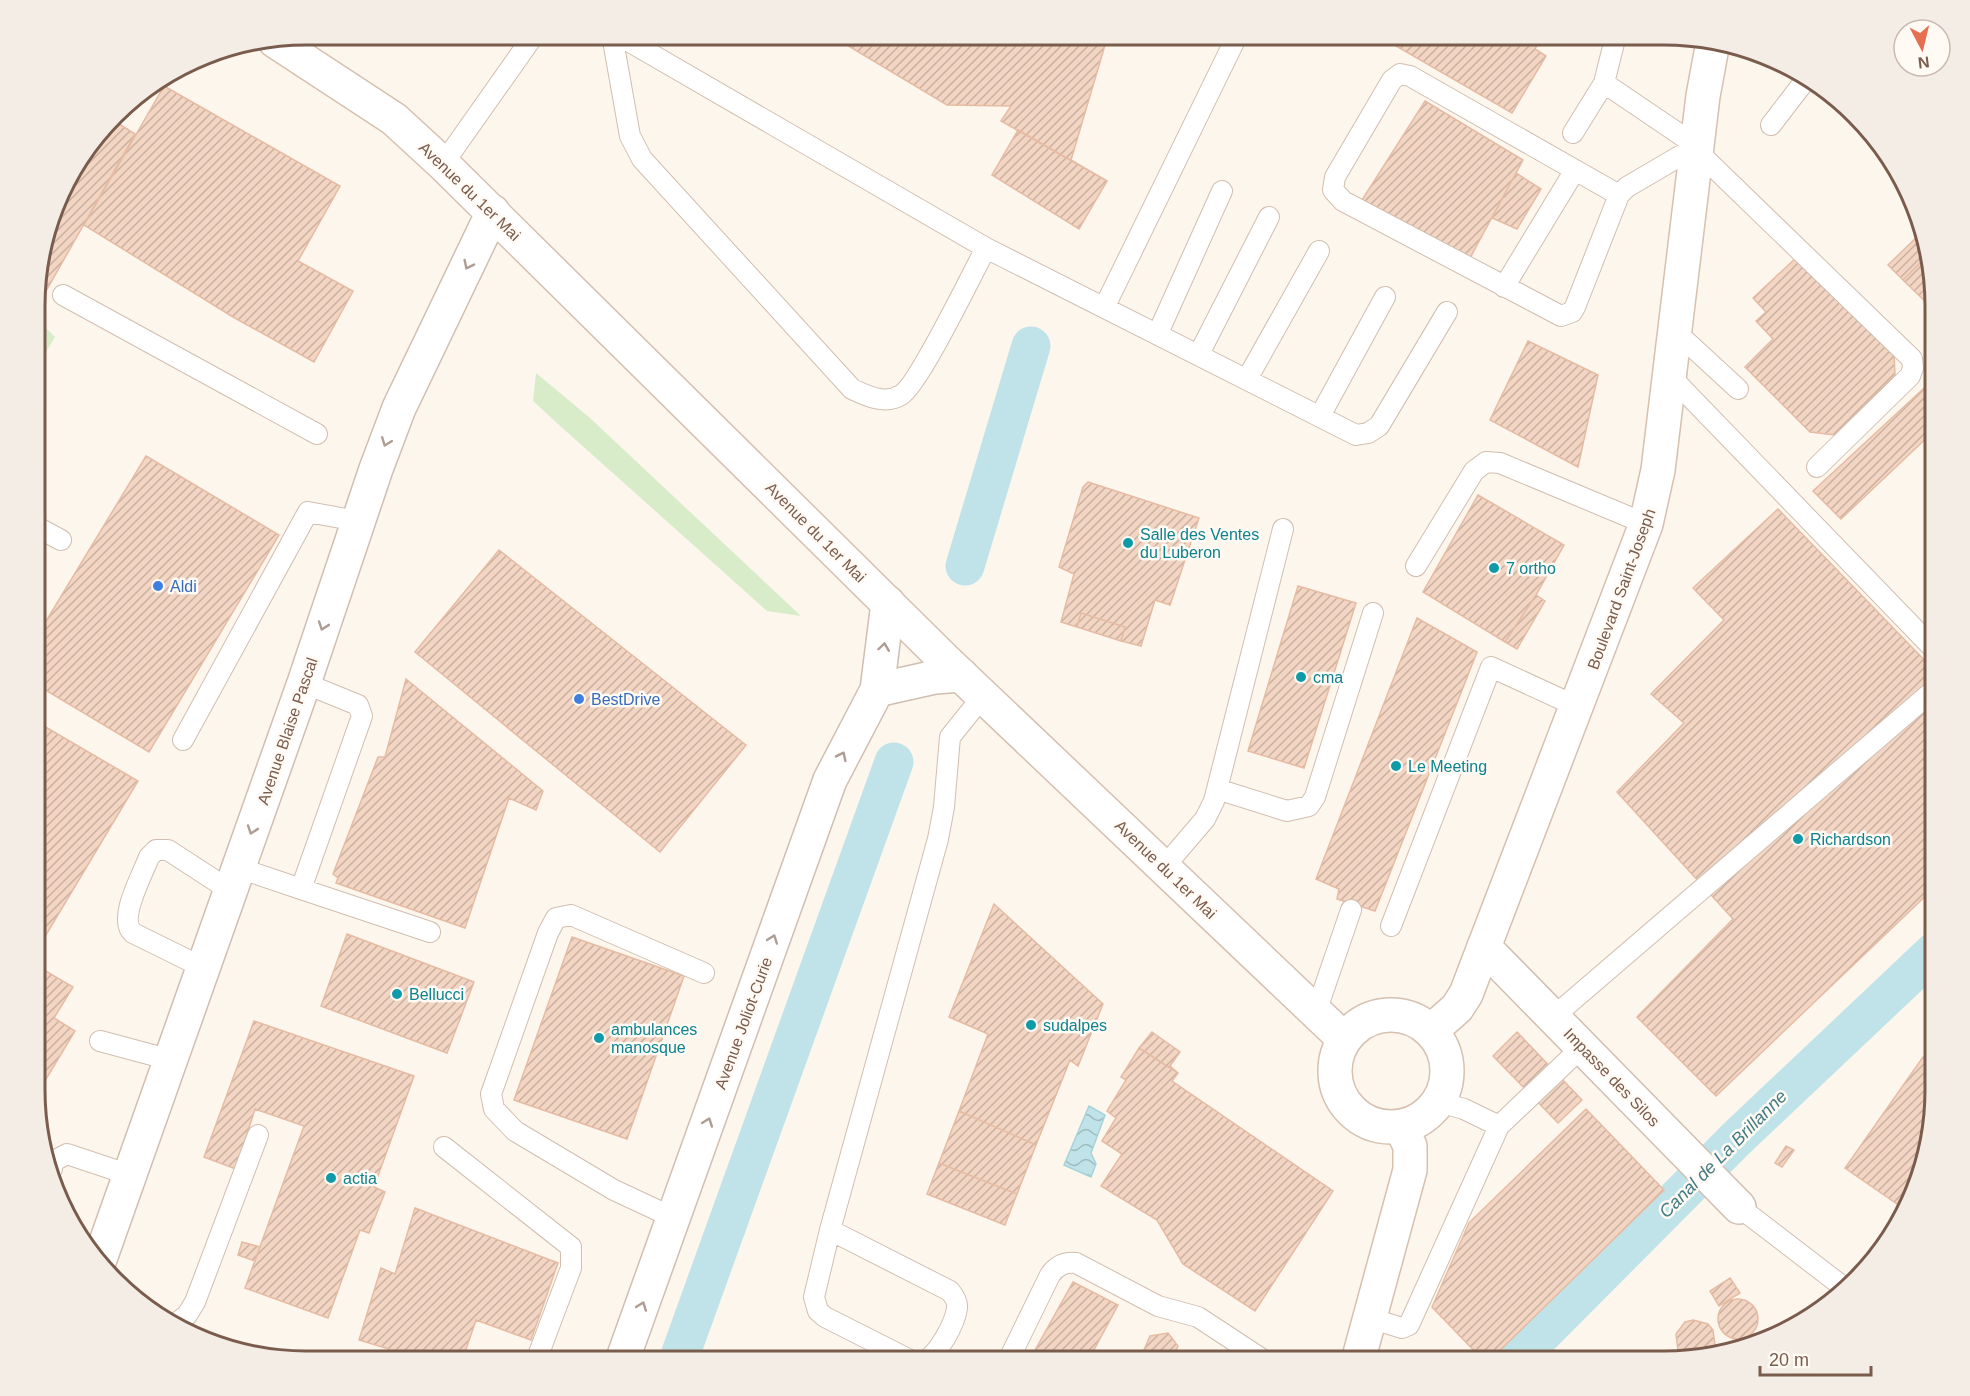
<svg xmlns="http://www.w3.org/2000/svg" width="1970" height="1396" viewBox="0 0 1970 1396" font-family="Arial,sans-serif">
<style>
.grass{fill:#d8ecc9}
.water{fill:url(#water-waves);stroke:#a5d3da;stroke-width:1.5}
.lines{fill:none;stroke-linecap:round;stroke-linejoin:round}
.canal{stroke:#bfe3e8;stroke-width:39}
.building{fill:url(#building-hatch);stroke:#e6bba3;stroke-width:1.5}
.lane-casing{stroke:#d1beb0;stroke-width:22}
.street-casing{stroke:#d1beb0;stroke-width:36}
.secondary-casing{stroke:#d6c0b0;stroke-width:36}
.lane{stroke:#fff;stroke-width:20}
.street{stroke:#fff;stroke-width:33}
.secondary{stroke:#fff;stroke-width:33}
.oneway{stroke:#af9d94}
.culture-dot{fill:#0f9aa8;stroke:#fffaf3;stroke-width:2}
.shop-dot{fill:#3f7fe0;stroke:#fffaf3;stroke-width:2}
.labels{text-anchor:middle;stroke-width:5;stroke-linejoin:round;paint-order:stroke}
.street-label{font-size:16px;fill:#7a5c4d;stroke:#fffaf3}
.culture-label{font-size:16px;fill:#0d838f;stroke:#fffaf3;text-anchor:start}
.shop-label{font-size:16px;fill:#366cbe;stroke:#fffaf3;text-anchor:start}
.water-label{font-size:18px;font-style:italic;fill:#437c86;stroke:#fffaf3}
.rim{fill:none;stroke:#7a5c4d;stroke-width:3}
</style>
<defs>
<pattern id="water-waves" width="16" height="10" patternUnits="userSpaceOnUse" patternTransform="scale(1.5)"><rect width="16" height="10" fill="#bfe3e8"/><path d="M0 5q4-4 8 0t8 0" fill="none" stroke="#a0bbbe"/></pattern>
<pattern id="building-hatch" width="6" height="6" patternUnits="userSpaceOnUse" patternTransform="scale(1.5)"><rect width="6" height="6" fill="#f3d5c3"/><path d="M-1 1l2-2M0 6l6-6M5 7l2-2" fill="none" stroke="#cab0a1"/></pattern>
</defs>
<rect width="100%" height="100%" fill="#fdf6ec"/>
<path class="grass" d="M37 319 55 337 37 367Z
M536 373 590 418 801 616 767 611 558 424 533 401Z"/>
<path class="water" d="M1089 1106 1105 1115 1091 1153 1096 1164 1091 1177 1064 1165Z"/>
<g class="lines">
<path class="canal" d="M965 566 1031 346
M678 1361 894 762
M1515 1361 1736 1139 1935 951"/>
</g>
<path class="building" d="M830 35H1108L1071 160 1107 181 1001 121 1011 106 947 105Z
M1377 35H1543L1535 49 1546 56 1512 113Z
M164 86 340 186 298 261 353 291 314 362 233 317 84 225Z
M1425 101 1523 160 1470 258 1362 200Z
M113 120 135 134 37 307V271L63 186Z
M1018 130 1107 181 1079 229 992 175Z
M1516 173 1541 189 1517 229 1492 218Z
M1920 234 1926 257 1903 280 1888 265Z
M1798 256 1894 353 1895 375 1835 435 1810 432 1745 367 1773 339 1756 321 1766 312 1753 298Z
M1926 257 1935 289V311L1903 280Z
M1528 341 1598 375 1578 467 1490 420Z
M1935 378V430L1841 519 1813 491Z
M146 456 279 535 149 752 37 685V636Z
M1088 482 1199 518 1170 605 1155 600 1141 646 1121 641 1125 627 1081 613 1077 627 1061 622 1074 574 1059 567 1083 487Z
M1478 495 1564 545 1536 595 1505 642 1423 592Z
M1778 509 1935 671V887L1716 1096 1637 1017 1733 919 1617 792 1684 723 1651 694 1724 620 1693 588Z
M499 550 746 745 660 852 415 652Z
M1298 586 1356 603 1304 768 1248 751Z
M1536 595 1545 601 1517 649 1505 642Z
M1081 613 1125 627 1121 641 1077 627Z
M1417 618 1477 652 1375 911 1337 899 1339 889 1316 879Z
M406 679 543 791 536 810 509 798 465 928 336 883 338 878 333 874 378 757H385Z
M37 722 138 781 46 935 37 929Z
M994 904 1103 1004 1078 1066 1070 1060 1036 1145 959 1111 988 1034 949 1017Z
M347 934 474 982 447 1053 321 1006Z
M572 937 684 976 627 1139 514 1100Z
M37 966 73 987 54 1018 75 1031 37 1094Z
M254 1021 414 1076 374 1187 385 1192 369 1233 360 1230 328 1318 245 1288 304 1126 255 1109 236 1169 204 1157Z
M1152 1032 1180 1052 1170 1066 1178 1073 1139 1048Z
M1517 1032 1582 1100 1558 1123 1493 1056Z
M1139 1048 1178 1073 1172 1081 1333 1191 1255 1311 1183 1264 1157 1220 1101 1186 1122 1154 1102 1141 1116 1118 1107 1111 1126 1080 1121 1077Z
M1923 1057 1935 1066V1107L1923 1167 1897 1204 1845 1168Z
M1586 1109 1664 1190 1489 1361H1484L1432 1307 1469 1223Z
M959 1111 1036 1145 1017 1194 939 1163Z
M1786 1146 1794 1150 1782 1167 1775 1163Z
M939 1163 1017 1194 1005 1225 927 1194Z
M415 1208 558 1263 531 1340 476 1320 462 1361H386L389 1349 359 1340 381 1268 395 1274Z
M242 1242 260 1247 255 1261 238 1255Z
M1730 1278 1740 1293 1719 1306 1710 1291Z
M1073 1282 1118 1305 1088 1361H1029Z
M1718 1319a20 20 0 1 1 40 0a20 20 0 1 1-40 0Z
M1693 1320 1708 1324 1713 1330 1715 1345 1712 1350 1685 1357 1678 1350 1676 1334 1685 1322Z
M1168 1333 1178 1346 1171 1361H1152L1144 1350 1150 1336Z
M1756 1334 1767 1337 1742 1343 1748 1337Z"/>
<g class="lines">
<defs>
<path id="lane" d="M612 35 630 136 642 159 852 389C867 396 885 405 901 395 918 386 973 272 986 248L618 35
M1604 83 1616 35
M1771 125 1807 78
M1573 133 1604 83 1697 146 1627 187 1619 195 1410 76 1400 74 1392 80 1335 177 1333 190 1343 201 1561 316 1572 312 1575 307 1619 195
M1697 151 1912 359 1913 368 1910 376 1817 467
M443 164 534 35
M986 248 1356 435 1368 433 1379 426 1447 312
M1504 287 1575 170
M63 295 317 434
M1105 306 1235 40
M1675 331 1738 389
M1158 333 1222 191
M1199 354 1269 217
M1670 376 1935 650
M1247 379 1319 251
M1320 416 1385 297
M37 527 61 540
M1416 566 1474 471 1486 462 1500 463 1646 524
M183 740 308 512 357 521
M1217 789 1287 811 1309 806 1315 797 1373 613
M1164 867 1205 819 1214 801 1283 529
M239 868 301 889 362 716 358 705 304 683
M301 889 430 932
M1391 926 1491 667 1578 707
M204 968 133 933C117 919 143 874 149 857L156 850H168L231 891
M1316 1012 1351 910
M1553 1017 1935 689
M100 1041 171 1060
M1499 1126 1582 1047
M444 1147 571 1247V1268L536 1361
M52 1169V1162L67 1154 130 1175
M1739 1207 1842 1286
M674 1218 614 1190 515 1131 494 1109 491 1094 548 933 556 918 571 915 704 973
M830 1230 950 1291C954 1296 958 1302 957 1308 955 1324 938 1354 925 1361
M1370 1318 1402 1328 1409 1325 1499 1126 1464 1109 1439 1102
M175 1324 187 1315 195 1302 258 1135
M912 1361 825 1317 818 1311 814 1297 830 1230 938 839 944 807 950 737 983 696
M1008 1361 1050 1275C1057 1265 1065 1262 1076 1263L1158 1306 1198 1317 1265 1361"/>
<path id="street" d="M877 690 935 677 961 675
M1484 947 1739 1207
M100 1259 304 683 376 469 399 408 493 212
M622 1361 830 780 877 690 888 603"/>
<path id="secondary" d="M275 41 394 119 443 164 945 660 1344 1039
M1335 1071a56 56 0 1 1 112 0a56 56 0 1 1-112 0Z
M1431 1031 1457 1008 1466 994 1646 524 1658 470 1703 96 1713 42
M1358 1361 1410 1170V1146L1401 1127"/>
</defs>
<use href="#lane" class="lane-casing"/>
<use href="#street" class="street-casing"/>
<use href="#secondary" class="secondary-casing"/>
<use href="#lane" class="lane"/>
<use href="#street" class="street"/>
<use href="#secondary" class="secondary"/>
</g>
<defs><path id="oneway-chevron" d="M-2-3.5L2.5 0L-2 3.5" fill="none" stroke-width="1.6" stroke-linecap="round" stroke-linejoin="round" transform="scale(1.5)"/></defs>
<g class="oneway">
<use href="#oneway-chevron" transform="translate(468 265) rotate(116)"/>
<use href="#oneway-chevron" transform="translate(386 442) rotate(111)"/>
<use href="#oneway-chevron" transform="translate(323 626) rotate(109)"/>
<use href="#oneway-chevron" transform="translate(884 647) rotate(-82)"/>
<use href="#oneway-chevron" transform="translate(842 756) rotate(-64)"/>
<use href="#oneway-chevron" transform="translate(252 830) rotate(109)"/>
<use href="#oneway-chevron" transform="translate(773 939) rotate(-70)"/>
<use href="#oneway-chevron" transform="translate(708 1122) rotate(-70)"/>
<use href="#oneway-chevron" transform="translate(642 1306) rotate(-70)"/>
</g>
<g class="culture-dot">
<circle cx="1128" cy="543" r="6"/>
<circle cx="1494" cy="568" r="6"/>
<circle cx="1301" cy="677" r="6"/>
<circle cx="1396" cy="766" r="6"/>
<circle cx="1798" cy="839" r="6"/>
<circle cx="397" cy="994" r="6"/>
<circle cx="1031" cy="1025" r="6"/>
<circle cx="599" cy="1038" r="6"/>
<circle cx="331" cy="1178" r="6"/>
</g>
<g class="shop-dot">
<circle cx="158" cy="586" r="6"/>
<circle cx="579" cy="699" r="6"/>
</g>
<g class="labels">
<g class="street-label">
<text transform="translate(470 191) rotate(44)" y="6">Avenue du 1er Mai</text>
<text transform="translate(816 532) rotate(45)" y="6">Avenue du 1er Mai</text>
<text transform="translate(1621 589) rotate(-70)" y="6">Boulevard Saint-Joseph</text>
<text transform="translate(287 731) rotate(-71)" y="6">Avenue Blaise Pascal</text>
<text transform="translate(1166 869) rotate(44)" y="6">Avenue du 1er Mai</text>
<text transform="translate(743 1023) rotate(-70)" y="6">Avenue Joliot-Curie</text>
<text transform="translate(1612 1077) rotate(46)" y="6">Impasse des Silos</text>
</g>
<g class="culture-label">
<text x="1140" y="540">Salle des Ventes<tspan x="1140" dy="18">du Luberon</tspan></text>
<text x="1506" y="574">7 ortho</text>
<text x="1313" y="683">cma</text>
<text x="1408" y="772">Le Meeting</text>
<text x="1810" y="845">Richardson</text>
<text x="409" y="1000">Bellucci</text>
<text x="1043" y="1031">sudalpes</text>
<text x="611" y="1035">ambulances<tspan x="611" dy="18">manosque</tspan></text>
<text x="343" y="1184">actia</text>
</g>
<g class="shop-label">
<text x="170" y="592">Aldi</text>
<text x="591" y="705">BestDrive</text>
</g>
<g class="water-label">
<text transform="translate(1723 1154) rotate(-45)" y="6">Canal de La Brillanne</text>
</g>
</g>
<path d="M0 0H1970V1396H0ZM306 45H1664A261 261 0 0 1 1925 306V1090A261 261 0 0 1 1664 1351H306A261 261 0 0 1 45 1090V306A261 261 0 0 1 306 45Z" fill="#f4ede6" fill-rule="evenodd"/>
<path class="rim" d="M306 45H1664A261 261 0 0 1 1925 306V1090A261 261 0 0 1 1664 1351H306A261 261 0 0 1 45 1090V306A261 261 0 0 1 306 45Z"/>
<g transform="translate(1922 48) rotate(173)"><circle r="28" fill="#fffaf3" stroke="#cabbb1" stroke-width="1.5"/>
<path d="M0-4.5L10 22L0 15L-10 22Z" fill="#e76f51"/>
<text y="-9" font-size="16" font-weight="bold" text-anchor="middle" fill="#7a5c4d">N</text>
</g>
<path d="M1760 1366v9h111v-9" fill="none" stroke="#7a5c4d" stroke-width="3"/>
<text x="1769" y="1366" font-size="18" fill="#7a5c4d" stroke="#fffaf3" stroke-width="4.5" paint-order="stroke">20 m</text>
</svg>
